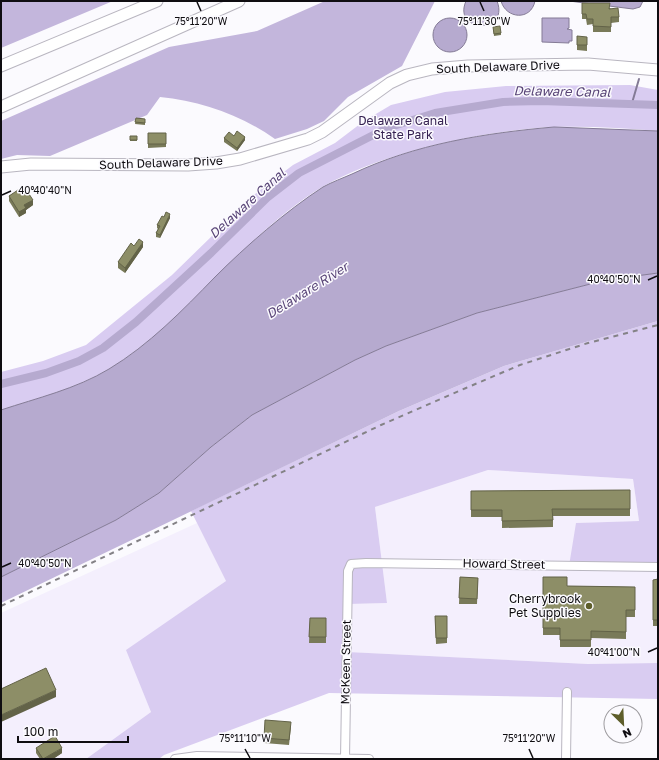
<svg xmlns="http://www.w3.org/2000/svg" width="659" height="760" viewBox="0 0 659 760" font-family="'Golos Text',sans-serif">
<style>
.built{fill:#f4effd}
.green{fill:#d9ccf1}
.forest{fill:#c3b6dc}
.water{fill:#b6aacf;stroke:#847b96}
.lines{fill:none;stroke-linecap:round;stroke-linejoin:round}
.stream{stroke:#847b96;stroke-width:2}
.canal{stroke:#b6aacf;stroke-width:8}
.minor-casing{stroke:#b9b6c0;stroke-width:10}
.highway-casing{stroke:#b9b6c0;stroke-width:13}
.minor{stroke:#fff;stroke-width:8}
.highway{stroke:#fff;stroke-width:11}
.rail{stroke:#848286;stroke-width:2;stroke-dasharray:5 5;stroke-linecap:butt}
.wall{fill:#797a59}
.shaded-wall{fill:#636348}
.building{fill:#8d8e67;stroke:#636348}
.ticks{fill:none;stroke:#0f0d11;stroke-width:1.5}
.poi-dot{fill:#5e5e2b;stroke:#fbfafe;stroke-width:1.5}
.labels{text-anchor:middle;stroke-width:3;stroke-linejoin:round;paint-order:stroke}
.street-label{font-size:12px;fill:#0f0d11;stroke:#fbfafe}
.park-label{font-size:12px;fill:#362252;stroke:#fbfafe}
.poi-label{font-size:12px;fill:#0f0d11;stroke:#fbfafe;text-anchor:end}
.water-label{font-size:13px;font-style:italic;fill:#584477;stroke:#fbfafe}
.ticks-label{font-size:10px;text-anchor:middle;fill:#0f0d11;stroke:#fbfafe;stroke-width:3;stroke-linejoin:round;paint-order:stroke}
</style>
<rect width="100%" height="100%" fill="#fbfafe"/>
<path class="built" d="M488 470 633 479 639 521 576 523 658 567V663L588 664 348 652 349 604 387 603 375 507Z
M197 523 226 581 127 650 151 712 86 759H1V613Z"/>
<path class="green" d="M630 85 658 90V131C624 128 588 126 554 127 484 130 384 152 324 186 243 234 190 320 109 369 76 389 37 398 1 410V372L43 361 86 345 172 275 255 194 293 165 335 143 364 121 391 105 445 92 506 86Z
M658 321V567L569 566 576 523 639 521 633 479 488 470 375 507 387 603 349 604 348 652 588 664 658 663V699L329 693 164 755 159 759H86L151 712 126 650 226 581 191 511 399 411 504 366Z"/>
<path class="forest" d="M1 1H113L1 48Z
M325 1H435L402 66 348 97 324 121 307 129 275 139C241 115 201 101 160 97L147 115 50 156 17 155 1 159V121L169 47 257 31Z
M658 273V321L504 366 399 411 1 603V577L116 520 159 493 211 447 252 415 355 360 386 346 477 313 606 280Z"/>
<path class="water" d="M466 1H497C510 34 452 33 466 1Z
M501 1H535C531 21 506 19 501 1Z
M569 1H643L640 7 633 9Z
M433 35a17 17 0 1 1 34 0a17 17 0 1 1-34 0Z
M542 18H569V28L567 29 572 30V41H569V43L542 42Z
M554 127 658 131V273L606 280 477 313 386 346 355 360 252 415 211 447 159 493 116 520 1 577V410C37 398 76 389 109 369 149 345 183 310 215 277 246 246 286 211 323 187 332 182 343 178 352 174 415 144 485 133 554 127Z"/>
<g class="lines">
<path class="stream" d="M632 103 639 79"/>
<path class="canal" d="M1 384 46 373 79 361 103 348 136 322 211 253 268 197 299 173 387 128 435 113 503 102 541 101 658 105"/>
<defs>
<path id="minor" d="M175 759 197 756 369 759
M345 759 348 571 351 564 366 563 658 567
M566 759 567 692"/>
<path id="highway" d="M1 66 157 1
M1 107 239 1
M1 167 31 164 188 165 216 163 240 159 308 139 322 132 390 83 407 75 432 69 468 66 588 64 658 70"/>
</defs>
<use href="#minor" class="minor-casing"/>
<use href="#highway" class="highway-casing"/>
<use href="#minor" class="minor"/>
<use href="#highway" class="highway"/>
<path class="rail" d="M1 606 381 425 466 388 520 365 588 343 658 325"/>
</g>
<path class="wall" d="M582 3 610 8 619 17V22L611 23V32H593V24L587 25 586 19H582Z
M493 27 501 33V35L494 36Z
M577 36 587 42V51L577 50Z
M136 118 145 119V125L135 124Z
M148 133H166V147L148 148Z
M130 136H137V141H130Z
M234 136 245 140 237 151 224 142V138Z
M19 191 33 205 26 210V213L19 217 9 201V196Z
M164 217 170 218 160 238 156 237V233L158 229 157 228V225Z
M134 246 143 247 125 273 118 268V262Z
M630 490V516H553V527L502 528V517H471V491Z
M460 577 478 578 477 604H459Z
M543 577 567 586 635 587V617H626V639L591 638V647H560V635H543Z
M658 579V626H653V580Z
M435 616H447V643L436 644Z
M310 618H326V643H309Z
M291 727 289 745 264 743V738Z
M36 748 62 753 53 759H40L36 753Z"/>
<path class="shaded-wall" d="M245 137V140L237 151V148Z
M33 200V205L26 210V213L19 217V212L24 205Z
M170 214V218L160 238V235Z
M143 242V247L125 273V268Z
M56 690V697L1 722V715Z
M62 748V753L53 759H44Z"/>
<path class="building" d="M582 3H610L609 9 618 8 619 17H611V27L593 26V19H587L586 14H582Z
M500 26 501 33 494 34 493 27Z
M577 36 587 37V45H577Z
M136 118 145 119V123L135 122Z
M237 131 245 137 237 148 224 138 229 132 234 136Z
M148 133H166V144H148Z
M130 136H137V140H130Z
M25 188 33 200 24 205 26 208 19 212 9 196 18 190 19 191Z
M166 212 170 214 160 235 156 233 160 226 157 225 162 216 164 217Z
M139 239 143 242 125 268 118 262 131 243 134 246Z
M630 490V509H552L553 520 502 521V510H471V491Z
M460 577 478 578 477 599 459 598Z
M543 577H567V586L635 587V610H626V632L591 631V640H560V628H543Z
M658 579V620H653V580Z
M435 616H447V638H436Z
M310 618H326V637H309Z
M46 668 56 690 1 715V689Z
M265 720 291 722 289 740 264 738Z
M55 736 62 748 43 759 36 748Z"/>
<path class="ticks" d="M197 2 201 11M480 2 484 11M2 195 11 191M648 280 657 276M2 567 11 563M648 652 657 648M245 749 250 758M529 749 533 758"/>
<circle class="poi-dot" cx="589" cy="606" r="4"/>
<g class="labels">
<g class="street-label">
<text transform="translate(498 67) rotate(-2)" y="4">South Delaware Drive</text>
<text transform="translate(161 163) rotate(-2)" y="4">South Delaware Drive</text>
<text transform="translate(504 564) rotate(1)" y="4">Howard Street</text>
<text transform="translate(346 662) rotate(-89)" y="4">McKeen Street</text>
</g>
<g class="park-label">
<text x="403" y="125">Delaware Canal<tspan x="403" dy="14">State Park</tspan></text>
</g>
<g class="poi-label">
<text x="581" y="603">Cherrybrook<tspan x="581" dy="14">Pet Supplies</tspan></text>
</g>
<g class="water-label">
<text transform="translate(562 91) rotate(1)" y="5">Delaware Canal</text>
<text transform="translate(247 203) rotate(-42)" y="5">Delaware Canal</text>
<text transform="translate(307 290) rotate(-32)" y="5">Delaware River</text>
</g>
</g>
<g class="ticks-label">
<text x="201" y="25">75°11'20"W</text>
<text x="484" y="25">75°11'30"W</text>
<text x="45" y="194">40°40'40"N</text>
<text x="614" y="283">40°40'50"N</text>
<text x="45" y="567">40°40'50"N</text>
<text x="614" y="656">40°41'00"N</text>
<text x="245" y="742">75°11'10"W</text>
<text x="529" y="742">75°11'20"W</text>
</g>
<rect width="659" height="760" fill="none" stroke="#0f0d11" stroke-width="4"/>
<g transform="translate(623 724) rotate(156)"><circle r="19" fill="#fbfafe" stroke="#9d9b9f"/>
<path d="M0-3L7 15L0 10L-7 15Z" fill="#5e5e2b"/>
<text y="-6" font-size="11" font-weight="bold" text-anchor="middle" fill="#0f0d11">N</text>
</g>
<path d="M18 736v6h110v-6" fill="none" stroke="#0f0d11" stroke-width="2"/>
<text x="24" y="736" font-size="12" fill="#0f0d11" stroke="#fbfafe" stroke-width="3" paint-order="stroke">100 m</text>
</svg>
